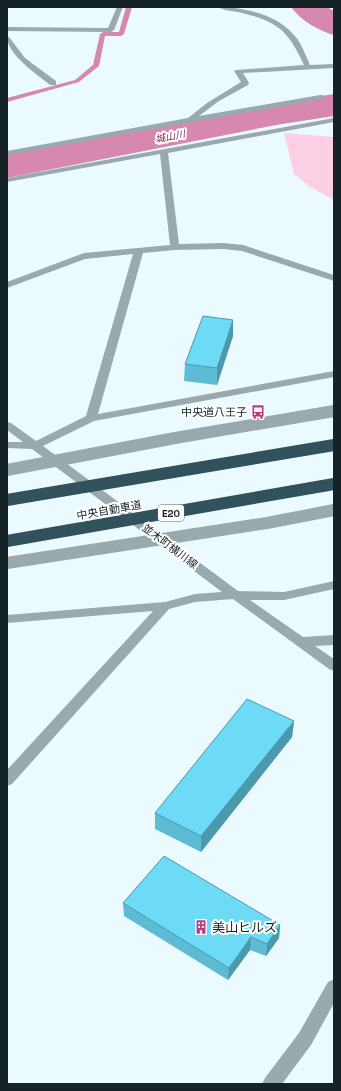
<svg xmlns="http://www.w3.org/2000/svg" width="341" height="1091" viewBox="0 0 341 1091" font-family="'Space Grotesk','Noto Sans JP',sans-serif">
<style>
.green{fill:#fdcfe4}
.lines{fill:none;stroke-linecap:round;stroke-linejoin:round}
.stream{fill:#d688ae;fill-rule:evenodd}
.river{fill:#d688ae;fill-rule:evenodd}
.minor{fill:#99a9ad;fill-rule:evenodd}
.minor-bridge{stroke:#99a9ad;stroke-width:12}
.highway-bridge{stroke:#31525b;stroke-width:12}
.wall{fill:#5ebbd4}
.shaded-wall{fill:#4c99ac}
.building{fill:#6ddaf6;stroke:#4c99ac}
.labels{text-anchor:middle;stroke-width:4;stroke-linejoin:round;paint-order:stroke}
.far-water-label{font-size:10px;font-style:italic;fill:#802559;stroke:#fff}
.shield{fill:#fff;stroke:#5b6567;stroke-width:1}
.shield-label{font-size:10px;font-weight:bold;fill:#152326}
.poi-label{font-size:11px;fill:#152326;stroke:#fff;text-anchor:end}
.street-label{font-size:11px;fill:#152326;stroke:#fff}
.near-poi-label{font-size:13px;fill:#152326;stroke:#fff;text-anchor:start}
</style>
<rect width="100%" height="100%" fill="#ebfafe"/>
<path class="green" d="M284 133 334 137V200L310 187 294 174Z"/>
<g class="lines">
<path class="stream" d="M126 7H132L124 34 121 36H105L99 66 79 82 7 102V98L75 80 93 65 100 34 103 32H119Z"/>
<path class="river" d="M291 7H327L334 11V35C319 31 300 20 291 7Z
M334 94V116L276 125 7 178V154L276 103Z"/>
<path class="minor" d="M117 7H123L114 30 111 32 7 31V27L108 28Z
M218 7C242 7 275 14 292 33 301 41 305 54 310 65L334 64V68L243 73 249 83 248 85 219 101 199 116 320 95H323V99L7 155V151L188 118 207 103 241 82 234 71 236 70 304 65C288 31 279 22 242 13 235 11 224 11 218 7Z
M7 36 9 37 25 58 56 81V85H50C37 74 7 55 7 36Z
M334 118V122L168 153 179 244 223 243 243 245 334 275V281L242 251 223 249 175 250 143 253 98 414 334 371V377L94 421 43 446 238 591 284 592 334 581V589L284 600H250L303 637 334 635V645L315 646 334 659V671L329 669 233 599 195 602 169 609 12 784 7 786V770L153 611 7 623V615L165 602 195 594 222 592 32 449 7 448V442H23L7 430V422L11 423 36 441 86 416 133 254 85 259 7 288V282L84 253 170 245 160 154 7 182V178Z
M334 979V1003L311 1045 282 1084H262L265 1078 299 1033 328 982Z"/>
<path class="minor-bridge" d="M7 470 175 438 334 411
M7 563 267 523 334 510"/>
<path class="highway-bridge" d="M7 500 334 445
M7 541 334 484"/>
</g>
<path class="wall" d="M233 320V336L217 385 184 381 185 364Z
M294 721 292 737 201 852 155 829V813Z
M123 903 280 925 279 938 266 956 250 950 228 980 124 916Z"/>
<path class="shaded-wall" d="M233 320V336L217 385V368Z
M294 721 292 737 201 852V836Z
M280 925 279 938 266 956 267 944Z
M251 937 250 950 228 980 229 968Z"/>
<path class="building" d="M203 316 233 320 217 368 185 364Z
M247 699 294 721 201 836 155 813Z
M164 856 280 925 267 944 251 937 229 968 123 903Z"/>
<defs>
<symbol id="bus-bare" viewBox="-9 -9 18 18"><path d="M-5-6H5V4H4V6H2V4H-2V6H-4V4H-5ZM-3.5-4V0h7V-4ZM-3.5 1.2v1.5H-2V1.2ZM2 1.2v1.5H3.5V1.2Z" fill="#bb3a84" stroke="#fff" stroke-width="2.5" paint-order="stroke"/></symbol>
<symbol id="building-bare" viewBox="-9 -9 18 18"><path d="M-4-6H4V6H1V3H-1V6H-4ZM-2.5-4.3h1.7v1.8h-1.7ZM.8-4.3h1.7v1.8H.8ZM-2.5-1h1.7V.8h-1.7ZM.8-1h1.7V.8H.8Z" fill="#bb3a84" stroke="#fff" stroke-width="2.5" paint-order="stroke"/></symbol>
</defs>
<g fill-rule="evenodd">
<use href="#bus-bare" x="248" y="402" width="20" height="20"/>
<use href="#building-bare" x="191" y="917" width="20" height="20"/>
</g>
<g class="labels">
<g class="far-water-label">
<text transform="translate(170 136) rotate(-11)" y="4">城山川</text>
</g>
<rect class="shield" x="158" y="505" width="26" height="16" rx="3"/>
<g class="shield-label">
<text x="171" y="517">E20</text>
</g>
<g class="poi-label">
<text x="247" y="416">中央道八王子</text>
</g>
<g class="street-label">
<text transform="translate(109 510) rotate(-10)" y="4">中央自動車道</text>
<text transform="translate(170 546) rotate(37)" y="4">並木町横川線</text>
</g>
<g class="near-poi-label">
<text x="212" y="932">美山ヒルズ</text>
</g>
</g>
<rect width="341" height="1091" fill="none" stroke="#152326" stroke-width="16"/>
</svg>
